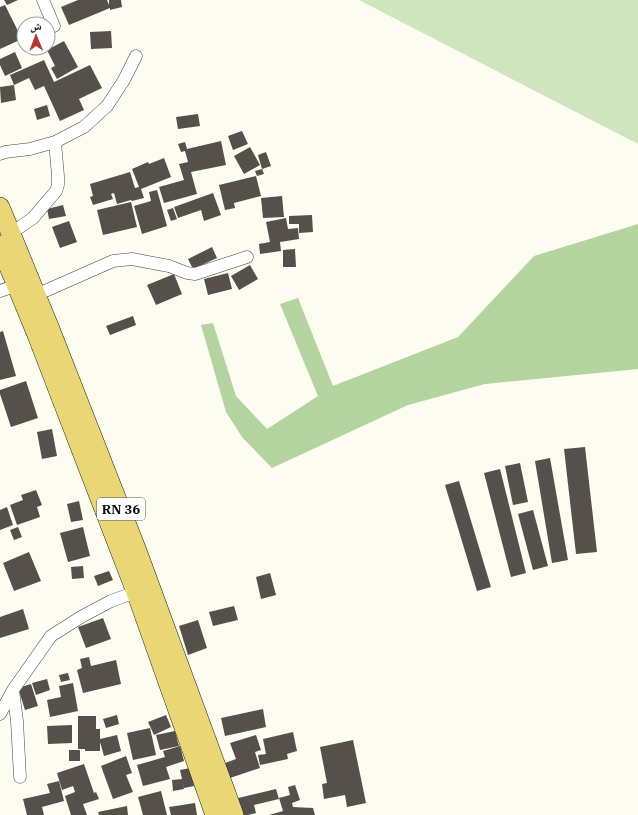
<svg xmlns="http://www.w3.org/2000/svg" width="638" height="815" viewBox="0 0 638 815" font-family="'IBM Plex Serif','Noto Naskh Arabic',serif">
<style>
.green{fill:#cfe5bd}
.forest{fill:#b3d49e}
.building{fill:#56504c}
.lines{fill:none;stroke-linecap:round;stroke-linejoin:round}
.street-casing{stroke:#414141;stroke-width:13}
.primary-casing{stroke:#1f1f1f;stroke-width:20}
.street{stroke:#fff;stroke-width:12}
.primary{stroke:#ead674;stroke-width:19}
.labels{text-anchor:middle;stroke-width:4;stroke-linejoin:round;paint-order:stroke}
.shield{fill:#fff;stroke:#565656;stroke-width:1}
.shield-label{font-size:13px;font-weight:bold;fill:#0e0e0e}
</style>
<rect width="100%" height="100%" fill="#fdfcf1"/>
<path class="green" d="M359 0H638V144Z"/>
<path class="forest" d="M638 224V369L485 384 408 405 272 468 242 437 226 412 201 325 213 323 236 396 267 429 318 396 280 304 298 298 333 386 458 337 534 256Z"/>
<path class="building" d="M4 0H18L7 5Z
M78 0H107L109 5V0H121L122 7 110 10V8L69 25 61 7Z
M5 5 22 39 0 49V7Z
M48 29 53 35 48 39Z
M111 31 112 48 91 49 90 32Z
M64 41 78 67 57 79 51 68 55 66 47 50Z
M15 52 22 68 5 76 0 65V59Z
M44 60 54 82 90 65 102 88 79 99 84 110 60 121 44 86 35 90 29 78 14 85 10 75Z
M14 85 16 100 1 103 0 87Z
M47 105 50 116 37 120 34 109Z
M198 114 200 126 178 129 176 117Z
M242 131 248 144 233 150 228 136Z
M221 141 226 165 191 172 197 194 164 203 159 187 184 180 179 164 188 162 185 151 181 152 178 144 185 142 187 149Z
M250 147 260 165 244 174 234 156Z
M266 152 271 166 262 169 258 155Z
M164 158 171 177 141 189 144 198 132 201 131 200 117 204 114 193 111 194 113 199 93 205 90 197 93 196 90 184 130 172 135 188 139 187 132 169 148 162 149 164Z
M262 169 264 174 257 176 255 171Z
M256 176 261 196 234 203 235 208 225 210 219 185Z
M157 190 167 226 142 234 134 206 151 201 149 192Z
M213 193 221 215 204 221 201 210 178 218 174 207Z
M282 196 284 217 263 218 261 198Z
M131 202 137 227 103 235 97 210Z
M63 205 66 216 49 219 47 209Z
M173 208 177 219 171 221 167 210Z
M312 215 313 232 299 233V224H289V216Z
M286 218 288 229 298 228 299 239 280 242 281 251 260 254 259 244 270 242 266 222Z
M69 221 77 242 60 248 52 227Z
M212 247 217 258 193 269 188 259Z
M295 249 296 267H283V250Z
M250 265 258 279 239 290 231 276Z
M228 273 232 289 208 295 204 279Z
M174 274 182 294 156 305 147 285Z
M133 316 136 325 110 335 106 326Z
M3 331 16 376 0 380V332Z
M26 381 38 418 11 427 0 394V390Z
M52 429 57 456 42 459 37 432Z
M585 447 597 552 576 554 564 449Z
M550 458 568 560 552 563 535 461Z
M520 463 528 502 513 505 505 466Z
M500 469 526 573 511 577 484 473Z
M459 481 491 587 477 591 445 485Z
M36 490 42 505 37 507 40 517 17 525 10 505 23 500 21 495Z
M79 501 83 520 71 522 67 504Z
M7 507 13 525 0 530V510Z
M533 510 548 566 533 570 518 514Z
M18 527 22 537 14 540 10 530Z
M83 527 90 556 68 562 60 533Z
M29 552 41 581 14 591 3 563Z
M83 566 84 578 72 579 71 567Z
M109 571 113 580 98 586 94 576Z
M270 573 276 595 261 599 256 577Z
M234 606 238 620 213 626 209 612Z
M23 609 29 629 0 638V617Z
M103 618 111 639 86 648 78 627Z
M198 620 207 648 188 655 179 626Z
M89 657 91 666 116 660 121 684 83 693 77 670 82 668 80 659Z
M68 673 70 680 61 682 59 675Z
M47 679 50 690 36 695 32 683Z
M73 683 78 711 50 717 47 700 61 697 59 686Z
M31 684 38 706 25 710 18 688Z
M263 709 266 727 225 736 221 718Z
M117 715 119 724 106 728 103 719Z
M166 715 171 727 154 735 148 722Z
M78 716H96V729H100V739L117 735 121 751 104 756 100 742V751H85V749H78Z
M72 725V743L48 744 47 726Z
M150 728 156 755 133 760 127 733Z
M175 731 179 746 160 750 156 735Z
M293 732 297 751 287 754 288 759 260 765 258 755 266 754 263 739Z
M256 735 261 750 255 752 260 768 230 778 225 763 236 759 230 743Z
M353 740 366 803 347 807 345 795 324 799 322 784 327 783 320 747Z
M180 746 184 761 166 767 170 779 143 786 137 765 165 757 163 751Z
M69 750H80V761H69Z
M126 756 132 773 126 775 133 792 113 799 101 766Z
M84 764 94 793 96 792 99 799 83 804 87 815H71L65 796 75 792 73 786 62 790 57 773Z
M190 768 194 786 184 788 183 783 184 789 173 791 172 780 182 779 180 770Z
M59 781 64 801 42 807 44 815H27L23 799 50 793 47 784Z
M295 785 300 800 292 803 293 807 313 808 315 815H269L283 811 279 798 290 795 288 787Z
M276 789 279 799 254 805 256 813 248 815H238L234 799Z
M161 791 167 815H143L138 797Z
M195 803 197 815H171L169 807Z
M127 806 128 815H99L98 812Z"/>
<g class="lines">
<defs>
<path id="street" d="M43 0 54 26
M0 154 5 152 30 149 55 142 84 127 107 106 124 80 136 56
M10 234 33 218 56 191 58 185V176L55 142
M0 291 17 285
M36 295 113 261 132 259 169 266 187 273 195 274 247 257
M13 690 17 721 20 777
M0 714 13 690 51 636 81 617 111 601 136 592"/>
<path id="primary" d="M0 207 50 329 137 551 234 815
M0 245 37 335 136 592 215 815"/>
</defs>
<use href="#street" class="street-casing"/>
<use href="#primary" class="primary-casing"/>
<use href="#street" class="street"/>
<use href="#primary" class="primary"/>
</g>
<g class="labels">
<rect class="shield" x="97" y="498" width="48" height="22" rx="3"/>
<g class="shield-label">
<text x="121" y="514">RN 36</text>
</g>
</g>
<g transform="translate(36 36) rotate(359)"><circle r="19" fill="#ffffff" stroke="#9f9f9f"/>
<path d="M0-3L7 15L0 10L-7 15Z" fill="#b03734"/>
<text y="-6" font-size="11" font-weight="bold" text-anchor="middle" fill="#0e0e0e">ش</text>
</g>
</svg>
